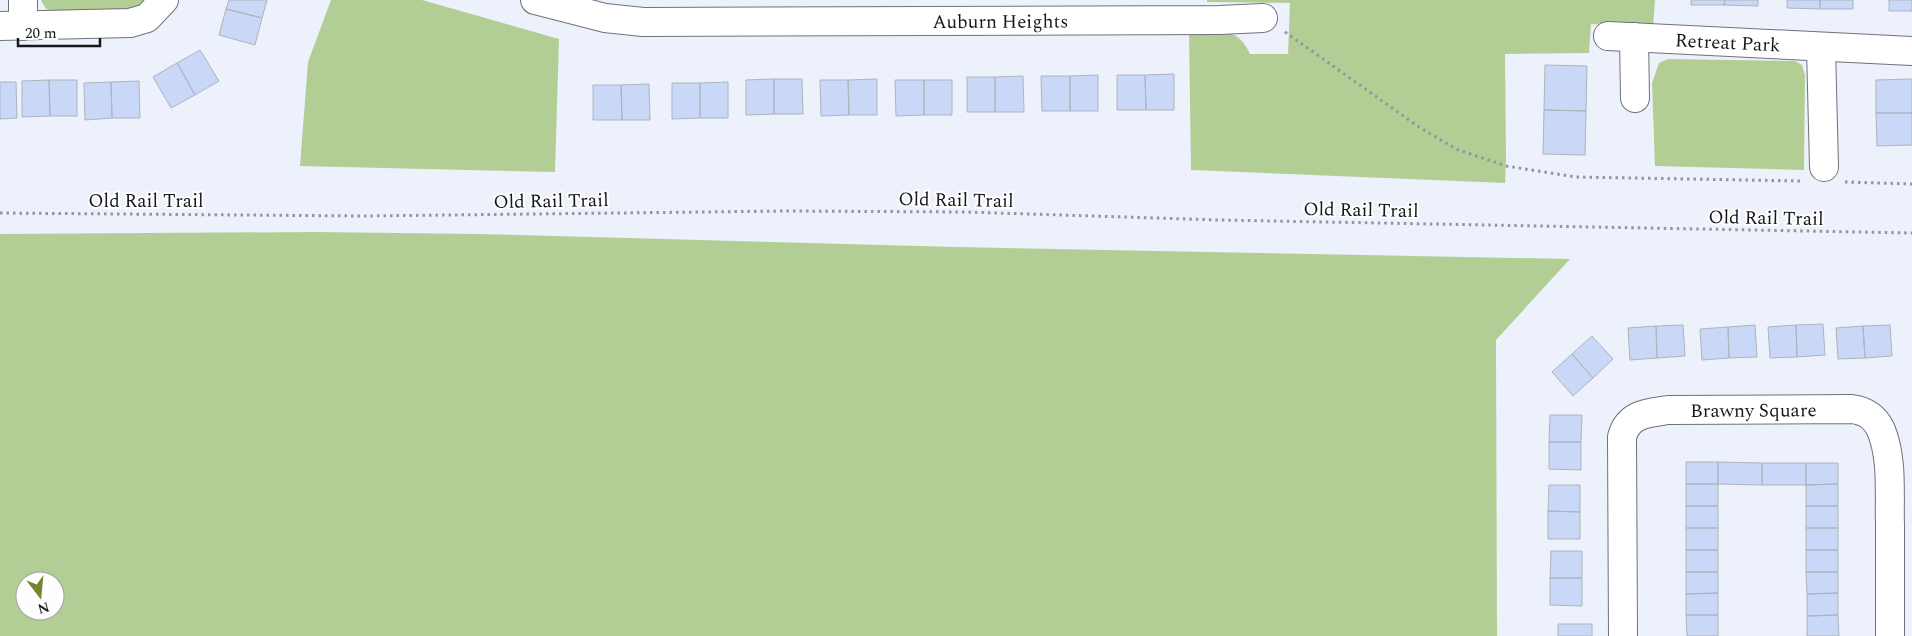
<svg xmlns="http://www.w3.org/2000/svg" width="1912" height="636" viewBox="0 0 1912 636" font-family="Spectral,serif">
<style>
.green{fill:#b3ce95;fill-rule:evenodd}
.building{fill:#c9d8f7;stroke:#aeb3be}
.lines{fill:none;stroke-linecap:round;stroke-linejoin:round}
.street-casing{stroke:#6e727c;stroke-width:30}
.path{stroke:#92969e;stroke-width:3;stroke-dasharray:2.5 4;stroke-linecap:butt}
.street{stroke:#fff;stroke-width:28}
.labels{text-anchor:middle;stroke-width:4;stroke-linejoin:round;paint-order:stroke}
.street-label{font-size:19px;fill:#16181b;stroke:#fefefe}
</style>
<rect width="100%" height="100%" fill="#ecf1fc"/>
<path class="green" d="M41 0H147L130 12 59 13 46 9Z
M331 0H422L559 39 555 172 300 166 308 62Z
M1207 0H1655L1653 27 1591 24 1589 53 1505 54 1506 159 1505 183 1191 170 1189 32C1215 32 1238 25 1250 54H1288L1290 3 1207 2Z
M1668 59 1795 61 1802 65 1805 75 1804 170 1655 166 1652 83 1659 63Z
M315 232 478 234 957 247 1570 259 1496 340 1497 636H0V234ZM25 581H55V611H25Z"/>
<path class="building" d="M229 0H267L262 18 226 9Z
M1691 0H1725L1724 5H1691Z
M1725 0H1758V6L1724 5Z
M1787 0H1820V9L1787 8Z
M1820 0H1853V9H1820Z
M1889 0H1912V11H1889Z
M226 9 262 18 255 45 219 35Z
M200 50 219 81 195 95 177 63Z
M177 63 195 95 171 108 153 77Z
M1545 65 1587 66 1586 111 1544 110Z
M1174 74V110H1146L1145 75Z
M1098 75V111H1070V76Z
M1117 75H1145L1146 110H1117Z
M1023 76 1024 112H995V77Z
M1041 76H1070V111H1042Z
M967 77H995V112H967Z
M774 79H802L803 114H774Z
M774 79V114L746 115V80Z
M877 79V115H849L848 80Z
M1912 79V113H1876V80Z
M49 80H77V116H50Z
M49 80 50 116 22 117V81Z
M820 80H848L849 115 821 116Z
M895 80H924V115L896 116Z
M924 80H952V115H924Z
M139 81 140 118H112L111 82Z
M0 82H16L17 118 0 119Z
M111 82 112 118 85 120 84 83Z
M728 82V118H700V83Z
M672 83H700V118L672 119Z
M649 84 650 120H622L621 85Z
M593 85H621L622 120H593Z
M1544 110 1586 111 1585 155 1543 154Z
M1876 113H1912V145L1877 146Z
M1823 324 1825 355 1797 357 1796 325Z
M1683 325 1685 356 1657 358 1656 326Z
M1755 325 1757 357 1729 358 1728 327Z
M1796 325 1797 357 1770 358 1768 327Z
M1890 325 1892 356 1865 358 1863 326Z
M1656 326 1657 358 1630 360 1628 328Z
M1863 326 1865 358 1838 359 1836 328Z
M1728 327 1729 358 1702 360 1700 329Z
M1592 336 1613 359 1593 378 1572 354Z
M1572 354 1593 378 1573 396 1552 372Z
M1550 415H1582L1581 442H1549Z
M1549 442H1581V470L1549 469Z
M1686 462H1718V484H1686Z
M1718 462 1762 463V485L1718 484Z
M1762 463H1806V485H1762Z
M1806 463H1838V484L1806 485Z
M1686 484H1718V506H1686Z
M1838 484V506H1806V485Z
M1549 485H1580V512L1548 511Z
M1686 506H1718V528H1686Z
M1806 506H1838V528H1806Z
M1548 511 1580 512V539H1548Z
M1686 528H1718V550H1686Z
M1806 528H1838V550H1806Z
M1686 550H1718V572H1686Z
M1806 550H1838V572H1806Z
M1551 551H1582V578H1550Z
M1686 572H1718V593L1686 594Z
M1806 572H1838V593L1807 594Z
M1550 578H1582V606L1550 605Z
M1718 593V615H1686V594Z
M1838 593V615L1807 616V594Z
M1686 615H1718V636H1687Z
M1838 615 1839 636H1807V616Z
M1558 624H1592V636H1558Z"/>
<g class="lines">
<defs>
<g id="street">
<path id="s1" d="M535 0 605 18 643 22 1219 20 1263 18"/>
<path d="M0 26 130 23 147 18 164 0"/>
<path d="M23 26V0"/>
<path id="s2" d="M1608 36 1912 51"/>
<path d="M1634 37 1635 98"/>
<path d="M1821 48 1824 167"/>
<path id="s3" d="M1623 636 1622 437C1628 414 1647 413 1668 410L1852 409C1866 411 1875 417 1881 430 1893 459 1889 495 1890 525 1890 562 1890 599 1890 636"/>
</g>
</defs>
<use href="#street" class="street-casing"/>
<path class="path" d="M1285 32 1419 127 1456 149 1506 166 1576 177 1801 181
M1845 182 1912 184
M0 213 363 216 787 211 965 212 1219 220 1912 233"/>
<use href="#street" class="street"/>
</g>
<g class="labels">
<g class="street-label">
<text dy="7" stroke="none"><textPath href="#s1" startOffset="468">Auburn Heights</textPath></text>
<text dy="7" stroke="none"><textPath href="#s2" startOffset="120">Retreat Park</textPath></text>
<text transform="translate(956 199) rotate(1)" y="7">Old Rail Trail</text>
<text x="146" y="207">Old Rail Trail</text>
<text transform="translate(551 200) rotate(-1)" y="7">Old Rail Trail</text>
<text transform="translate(1361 209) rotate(1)" y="7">Old Rail Trail</text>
<text transform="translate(1766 217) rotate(1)" y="7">Old Rail Trail</text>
<text dy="7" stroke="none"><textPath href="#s3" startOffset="342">Brawny Square</textPath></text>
</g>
</g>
<g transform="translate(40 596) rotate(164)"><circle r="24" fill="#fefefe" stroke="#a1a2a3"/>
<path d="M0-4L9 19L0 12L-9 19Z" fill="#79832f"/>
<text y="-8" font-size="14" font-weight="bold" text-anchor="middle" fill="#16181b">N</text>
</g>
<path d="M18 38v8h82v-8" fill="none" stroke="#16181b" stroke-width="2.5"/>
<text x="25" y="38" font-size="15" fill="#16181b" stroke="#fefefe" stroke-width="4" paint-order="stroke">20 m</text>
</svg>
